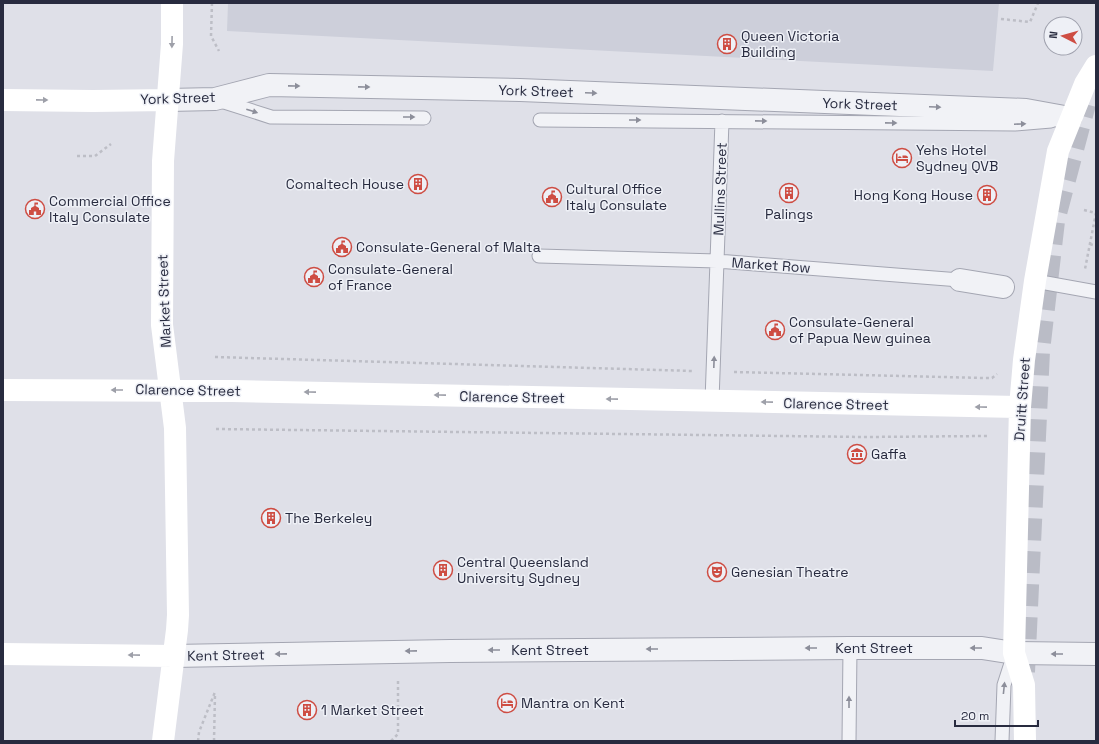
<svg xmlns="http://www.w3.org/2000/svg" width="1099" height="744" viewBox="0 0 1099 744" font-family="'Space Grotesk',sans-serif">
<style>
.built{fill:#cdcfda}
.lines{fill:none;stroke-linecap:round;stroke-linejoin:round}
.highway-tunnel{stroke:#babcc6;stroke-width:22;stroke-dasharray:22 11;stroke-linecap:butt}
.lane-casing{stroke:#a4a6b2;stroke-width:15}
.street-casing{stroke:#a4a6b2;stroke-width:24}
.path{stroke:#bdbec6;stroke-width:2.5;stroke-dasharray:3 3;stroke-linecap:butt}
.lane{stroke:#f1f2f6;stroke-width:13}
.street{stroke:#f1f2f6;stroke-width:22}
.secondary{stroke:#fff;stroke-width:22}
.oneway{fill:#9ea0a9}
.oneway2{fill:#8c8e9a}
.labels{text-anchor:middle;stroke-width:3;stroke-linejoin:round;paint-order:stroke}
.poi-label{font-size:14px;fill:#282b3f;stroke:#eef0f6;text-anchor:start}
.street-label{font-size:14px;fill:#282b3f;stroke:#eef0f6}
</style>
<rect width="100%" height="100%" fill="#dfe0e8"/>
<path class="built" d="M228 3H999L993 71 227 31Z"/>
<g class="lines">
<path class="highway-tunnel" d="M1024 672 1039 351 1054 221 1085 104"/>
<defs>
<path id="lane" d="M218 100 271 117 424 118
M540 120 1015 124 1051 121
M539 256 717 261 960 280
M1035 281 1096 292
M712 401 722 121
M849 741 850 648
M1002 741 1004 685 1014 654"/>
<path id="street" d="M168 100 215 99 269 85 520 90 1026 110 1070 118
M960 280 1003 287
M173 656 450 651 850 648H982L1014 653 1096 654"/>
</defs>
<use href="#lane" class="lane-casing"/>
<use href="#street" class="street-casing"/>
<path class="path" d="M212 3 211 36 219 51
M1001 19 1030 22 1038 3
M77 156H95L111 144
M1084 210 1096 213 1085 269
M1090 244 1096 246
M215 357 693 371
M734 372 985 378H992L997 374
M216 429 865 437 987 436
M198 741 199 732 215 692
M214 741 215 694
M391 741 398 734V681"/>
<use href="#lane" class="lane"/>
<use href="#street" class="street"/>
<path class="secondary" d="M3 100 93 101 168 100
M3 390 232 391 1020 407
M3 654 173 656
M163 741 177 630 178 615 175 428 162 325 163 161 172 44V3
M1025 741 1024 685 1014 653 1020 407 1024 360 1035 281 1058 151 1085 84 1096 66"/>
</g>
<defs><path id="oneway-solid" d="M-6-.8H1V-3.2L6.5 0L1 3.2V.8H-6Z"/></defs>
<g class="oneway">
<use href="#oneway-solid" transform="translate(172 42) rotate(91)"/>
<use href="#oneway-solid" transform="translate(42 100) rotate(1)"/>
<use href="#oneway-solid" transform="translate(117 390) rotate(-180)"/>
<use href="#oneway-solid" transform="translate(310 392) rotate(-179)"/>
<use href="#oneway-solid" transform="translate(440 395) rotate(-179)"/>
<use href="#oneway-solid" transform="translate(612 399) rotate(-179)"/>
<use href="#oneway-solid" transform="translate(767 402) rotate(-179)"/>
<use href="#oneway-solid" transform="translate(981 407) rotate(-179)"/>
<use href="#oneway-solid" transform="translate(134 655) rotate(-179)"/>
</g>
<g class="oneway2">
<use href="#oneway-solid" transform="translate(294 86) rotate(1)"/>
<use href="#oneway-solid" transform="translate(364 87) rotate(1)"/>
<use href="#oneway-solid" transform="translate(591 93) rotate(2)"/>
<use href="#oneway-solid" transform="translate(935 107) rotate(2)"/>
<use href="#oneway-solid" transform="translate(252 111) rotate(18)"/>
<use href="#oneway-solid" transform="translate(409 117)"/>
<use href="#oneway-solid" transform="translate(635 120)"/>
<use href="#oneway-solid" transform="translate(761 121) rotate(1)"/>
<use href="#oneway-solid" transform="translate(891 123) rotate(1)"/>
<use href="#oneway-solid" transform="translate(1020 124) rotate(-2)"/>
<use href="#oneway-solid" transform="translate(714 362) rotate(-88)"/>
<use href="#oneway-solid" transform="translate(811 648) rotate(180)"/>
<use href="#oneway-solid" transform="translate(976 648) rotate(-180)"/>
<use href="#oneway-solid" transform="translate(652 649) rotate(180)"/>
<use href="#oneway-solid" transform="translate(494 650) rotate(180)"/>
<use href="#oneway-solid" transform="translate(411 651) rotate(179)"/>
<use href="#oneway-solid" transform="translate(281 654) rotate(179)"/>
<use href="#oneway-solid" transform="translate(1057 654) rotate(180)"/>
<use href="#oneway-solid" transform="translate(1004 688) rotate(-84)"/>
<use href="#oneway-solid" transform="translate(849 702) rotate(-90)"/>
</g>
<defs>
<symbol id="building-ring" viewBox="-11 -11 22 22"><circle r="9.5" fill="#eef0f6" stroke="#ce4d43" stroke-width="1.5"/><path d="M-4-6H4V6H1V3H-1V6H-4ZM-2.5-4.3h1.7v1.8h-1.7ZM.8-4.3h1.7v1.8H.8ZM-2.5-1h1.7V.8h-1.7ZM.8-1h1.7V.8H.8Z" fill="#ce4d43"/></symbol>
<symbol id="hotel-ring" viewBox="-11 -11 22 22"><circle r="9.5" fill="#eef0f6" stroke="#ce4d43" stroke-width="1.5"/><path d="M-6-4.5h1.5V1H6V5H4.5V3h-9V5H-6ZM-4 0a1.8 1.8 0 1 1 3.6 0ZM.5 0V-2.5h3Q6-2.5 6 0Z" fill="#ce4d43"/></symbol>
<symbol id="civic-ring" viewBox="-11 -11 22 22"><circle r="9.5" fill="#eef0f6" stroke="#ce4d43" stroke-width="1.5"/><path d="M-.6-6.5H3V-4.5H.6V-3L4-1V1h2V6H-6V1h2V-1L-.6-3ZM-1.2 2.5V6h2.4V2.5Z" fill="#ce4d43"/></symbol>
<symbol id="museum-ring" viewBox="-11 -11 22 22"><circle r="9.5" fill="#eef0f6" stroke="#ce4d43" stroke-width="1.5"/><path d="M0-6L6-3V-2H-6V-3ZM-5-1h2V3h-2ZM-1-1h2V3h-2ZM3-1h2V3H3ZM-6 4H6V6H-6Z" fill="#ce4d43"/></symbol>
<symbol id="theatre-ring" viewBox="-11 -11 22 22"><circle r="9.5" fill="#eef0f6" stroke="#ce4d43" stroke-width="1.5"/><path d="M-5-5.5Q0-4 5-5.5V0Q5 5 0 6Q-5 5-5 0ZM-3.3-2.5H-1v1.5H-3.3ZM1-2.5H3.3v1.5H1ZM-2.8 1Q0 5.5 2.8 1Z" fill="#ce4d43"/></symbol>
</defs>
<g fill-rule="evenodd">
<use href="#building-ring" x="716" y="33" width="22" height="22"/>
<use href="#hotel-ring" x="891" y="147" width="22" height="22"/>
<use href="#building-ring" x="407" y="173" width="22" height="22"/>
<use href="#building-ring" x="778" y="182" width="22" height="22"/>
<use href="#building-ring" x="976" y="184" width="22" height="22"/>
<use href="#civic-ring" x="541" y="186" width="22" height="22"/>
<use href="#civic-ring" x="24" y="198" width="22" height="22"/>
<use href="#civic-ring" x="331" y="236" width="22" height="22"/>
<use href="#civic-ring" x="303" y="266" width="22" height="22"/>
<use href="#civic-ring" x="764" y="319" width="22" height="22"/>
<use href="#museum-ring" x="846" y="443" width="22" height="22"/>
<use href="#building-ring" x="260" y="507" width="22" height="22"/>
<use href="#building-ring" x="432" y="559" width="22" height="22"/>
<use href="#theatre-ring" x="706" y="561" width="22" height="22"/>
<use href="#hotel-ring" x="496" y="692" width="22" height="22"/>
<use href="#building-ring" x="296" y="699" width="22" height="22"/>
</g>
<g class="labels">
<g class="poi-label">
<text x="741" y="41">Queen Victoria<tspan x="741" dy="16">Building</tspan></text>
<text x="916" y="155">Yehs Hotel<tspan x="916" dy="16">Sydney QVB</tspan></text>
<text x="404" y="189" text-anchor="end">Comaltech House</text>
<text x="566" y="194">Cultural Office<tspan x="566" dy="16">Italy Consulate</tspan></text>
<text x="973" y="200" text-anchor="end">Hong Kong House</text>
<text x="49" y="206">Commercial Office<tspan x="49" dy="16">Italy Consulate</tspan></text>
<text x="789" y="219" text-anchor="middle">Palings</text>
<text x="356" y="252">Consulate-General of Malta</text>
<text x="328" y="274">Consulate-General<tspan x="328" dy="16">of France</tspan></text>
<text x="789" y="327">Consulate-General<tspan x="789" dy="16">of Papua New guinea</tspan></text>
<text x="871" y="459">Gaffa</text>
<text x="285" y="523">The Berkeley</text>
<text x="457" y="567">Central Queensland<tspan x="457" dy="16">University Sydney</tspan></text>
<text x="731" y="577">Genesian Theatre</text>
<text x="521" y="708">Mantra on Kent</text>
<text x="321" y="715">1 Market Street</text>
</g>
<g class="street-label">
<text transform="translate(536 91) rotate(2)" y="5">York Street</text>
<text transform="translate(178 98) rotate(-2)" y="5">York Street</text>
<text transform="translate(860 104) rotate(2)" y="5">York Street</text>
<text transform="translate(720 189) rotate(-88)" y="5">Mullins Street</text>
<text transform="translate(771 265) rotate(4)" y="5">Market Row</text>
<text transform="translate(164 301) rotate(-92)" y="5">Market Street</text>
<text transform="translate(188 390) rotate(1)" y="5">Clarence Street</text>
<text transform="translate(512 397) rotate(1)" y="5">Clarence Street</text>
<text transform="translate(1022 399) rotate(-86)" y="5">Druitt Street</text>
<text transform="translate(836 404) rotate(1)" y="5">Clarence Street</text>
<text x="874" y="653">Kent Street</text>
<text x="550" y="655">Kent Street</text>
<text transform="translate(226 655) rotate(-1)" y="5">Kent Street</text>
</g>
</g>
<rect width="1099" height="744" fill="none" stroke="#282b3f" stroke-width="8"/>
<g transform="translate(1063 36) rotate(276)"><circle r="19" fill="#eef0f6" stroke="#9fa1ad"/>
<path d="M0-3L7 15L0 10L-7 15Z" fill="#ce4d43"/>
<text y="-6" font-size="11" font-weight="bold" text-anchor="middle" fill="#282b3f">N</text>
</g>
<path d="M955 720v6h83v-6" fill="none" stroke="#282b3f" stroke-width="2"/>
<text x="961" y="720" font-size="12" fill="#282b3f" stroke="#eef0f6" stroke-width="3" paint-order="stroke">20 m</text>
</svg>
